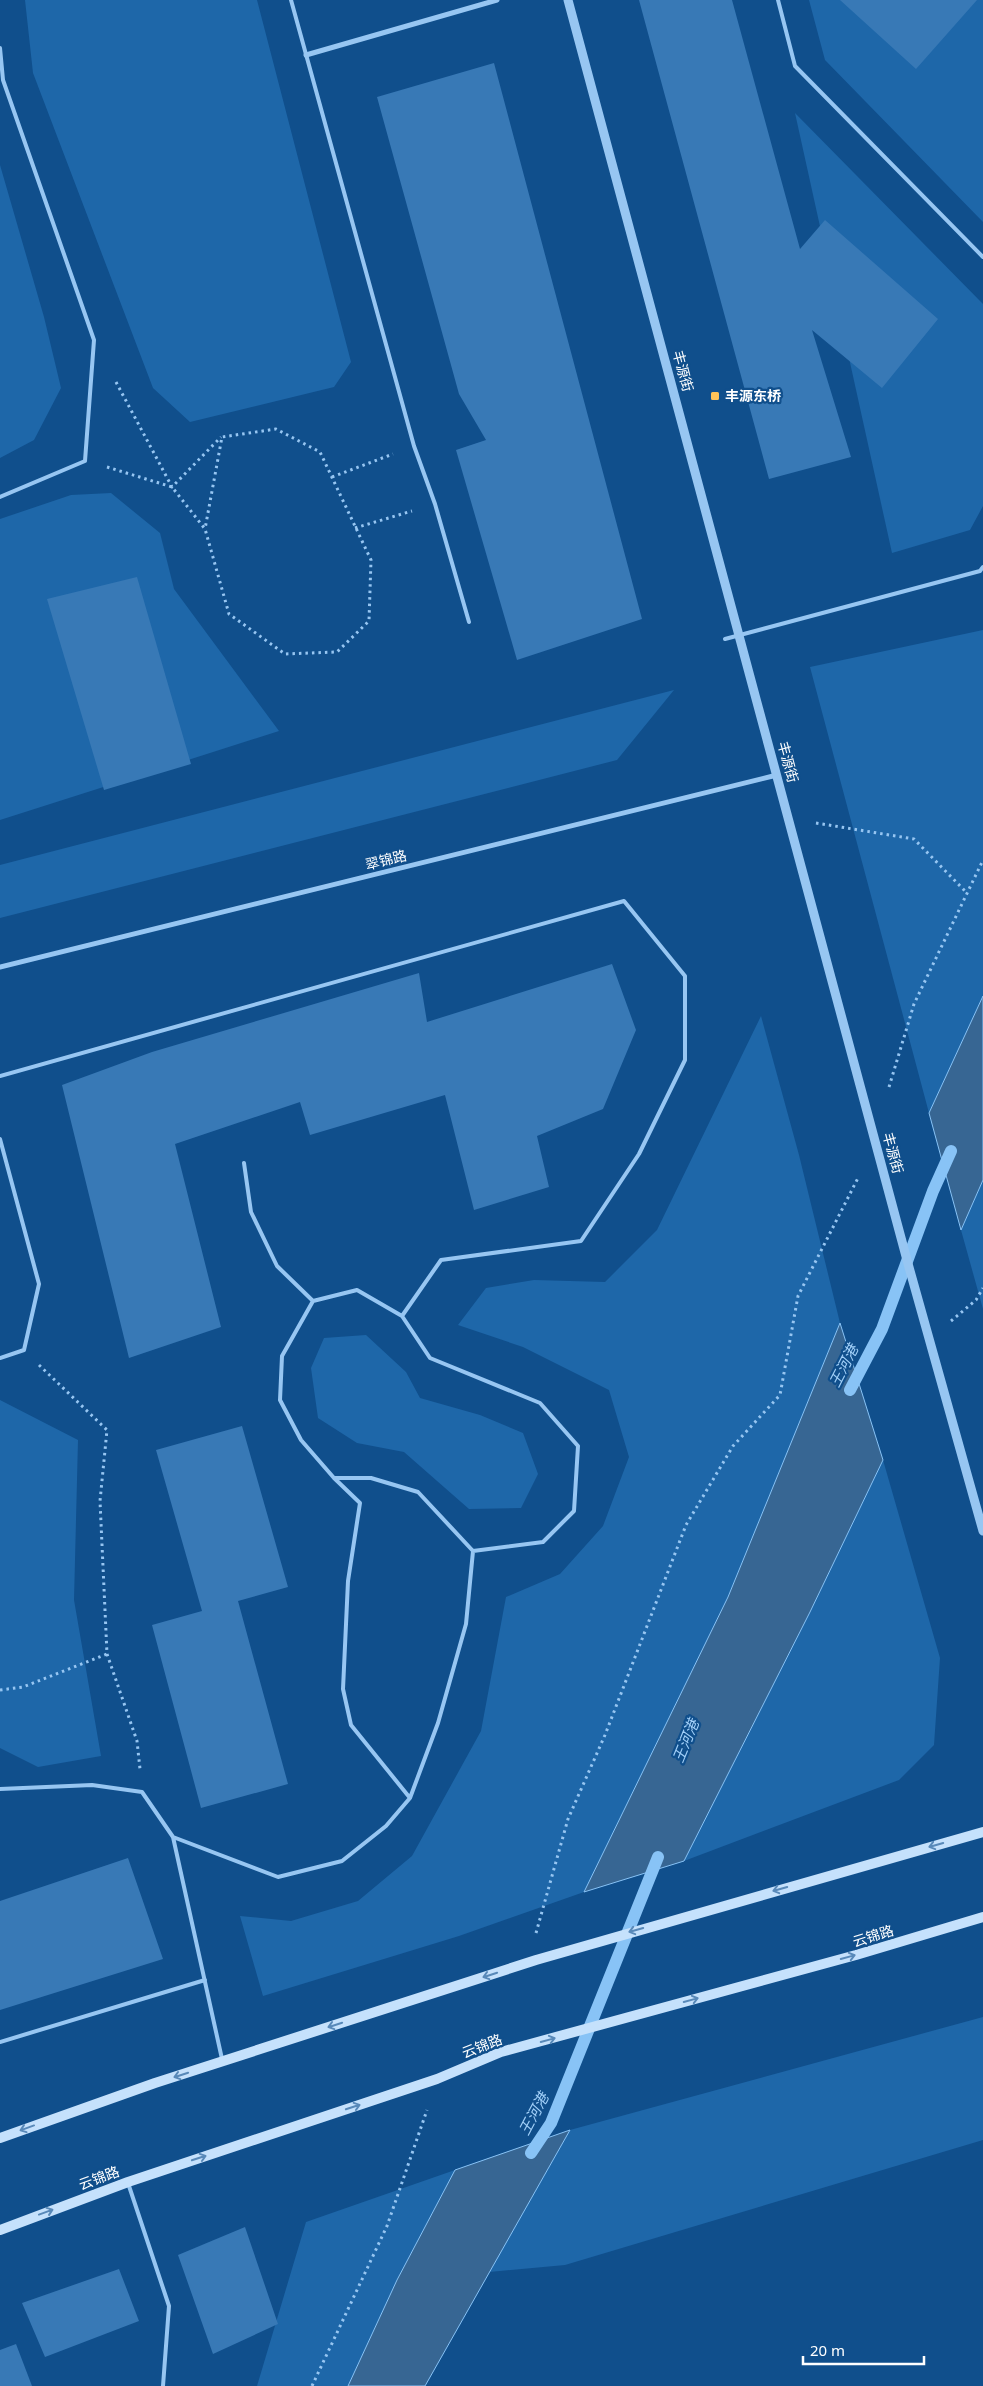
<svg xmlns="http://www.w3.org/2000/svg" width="983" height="2386" viewBox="0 0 983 2386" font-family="'Noto Sans','Noto Sans SC',sans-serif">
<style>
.green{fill:#1e67a9}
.water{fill:#376693;stroke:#88c3f6}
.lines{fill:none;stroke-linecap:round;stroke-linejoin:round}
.stream{stroke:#88c3f6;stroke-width:12}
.building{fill:#3879b6}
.path{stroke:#97c6f2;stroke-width:3;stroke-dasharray:2.5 4;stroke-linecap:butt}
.service{stroke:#97c6f2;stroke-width:4}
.minor{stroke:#97c6f2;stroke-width:5}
.tertiary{stroke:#97c6f2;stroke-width:9}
.secondary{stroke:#c5e1fc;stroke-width:10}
.oneway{stroke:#5889b9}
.poi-dot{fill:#ffc358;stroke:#104f8c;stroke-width:2}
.labels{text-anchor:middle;stroke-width:4.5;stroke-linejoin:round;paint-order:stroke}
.street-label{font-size:14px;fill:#fff;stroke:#104f8c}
.poi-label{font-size:14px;font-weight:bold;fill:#fff;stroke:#104f8c;text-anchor:start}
.water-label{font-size:15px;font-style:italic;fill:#a2d0f9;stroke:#104f8c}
</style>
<rect width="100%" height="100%" fill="#104f8c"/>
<path class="green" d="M25 0H257L351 362 334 387 190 422 153 388 33 73Z
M809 0H983V222L825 60Z
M795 113 983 304V506L970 530 892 553Z
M0 165 44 317 61 388 34 440 0 458Z
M111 493 160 533 174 589 279 731 0 820V519L71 495Z
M983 630V996L929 1113 810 667Z
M674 690 617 760 0 918V865Z
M761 1016 799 1155 840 1323 728 1597 584 1892 459 1936 263 1996 240 1916 291 1921 358 1901 412 1856 481 1731 506 1597 560 1574 603 1526 629 1457 609 1390 523 1347 458 1325 486 1288 534 1280 605 1282 657 1230Z
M983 1180V1309L961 1230Z
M366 1335 406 1372 420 1398 480 1415 523 1433 538 1474 521 1508 469 1509 404 1452 357 1443 318 1418 311 1368 324 1338Z
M0 1400 78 1440 74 1600 101 1756 38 1767 0 1748Z
M883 1460 940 1658 934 1745 899 1780 684 1861 810 1612Z
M983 2017V2140L565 2265 489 2272 570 2130Z
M455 2170 397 2280 348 2386H257L306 2222Z"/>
<path class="water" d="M983 996V1180L961 1230 929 1113Z
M840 1323 883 1460 810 1612 684 1861 584 1892 728 1597Z
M570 2130 425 2386H348L397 2280 455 2170Z"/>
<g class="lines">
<path class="stream" d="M850 1390 882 1329 933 1191 951 1151
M531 2153 551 2123 658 1857"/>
</g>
<path class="building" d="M639 0H732L800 249 825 220 938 319 882 388 812 330 851 457 769 479Z
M840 0H977L916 69Z
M494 63 642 619 517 660 456 450 486 440 459 394 377 97Z
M137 577 191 764 104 790 47 599Z
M612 964 636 1030 603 1109 537 1136 549 1187 474 1210 445 1095 310 1135 300 1102 175 1144 221 1327 129 1358 62 1085 152 1052 419 973 427 1022Z
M242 1426 288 1587 238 1601 288 1784 201 1808 152 1625 202 1611 156 1450Z
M128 1858 163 1959 0 2010V1901Z
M245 2227 278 2324 213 2354 178 2255Z
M119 2269 139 2321 45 2357 22 2303Z
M16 2344 32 2386H0V2350Z"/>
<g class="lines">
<path class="path" d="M116 382 172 487 221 437
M107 467 172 487 205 529 229 614 285 654 337 652 369 621 371 560 320 452 276 429 222 437 205 529
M332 477 393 454
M355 528 412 511
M816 823 914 839 967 893
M889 1087 914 1004 983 860
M951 1321 976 1300 983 1288
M39 1365 107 1430 100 1501 107 1654 137 1741 140 1769
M0 1690 23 1687 107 1654
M536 1933 568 1819 605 1735 686 1525 733 1446 780 1395 798 1296 858 1178
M312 2386 387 2226 427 2110"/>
<path class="service" d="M291 0 414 446 435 504 469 622
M778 0 795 66 983 257
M0 48 3 80 94 340 85 461 0 497
M725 639 980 571 983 567
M0 1076 624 901 685 976V1060L639 1154 581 1241 441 1260 402 1316
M0 1139 39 1284 24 1350 0 1358
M313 1301 282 1356 280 1400 301 1440 334 1478H371L418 1492 473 1551
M334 1478 360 1503 348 1581 343 1689 351 1725 410 1798
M0 1789 92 1785 142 1792 173 1837 222 2059
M173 1837 278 1877 342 1861 386 1826 410 1798 438 1723 466 1624 473 1551 543 1542 574 1511 578 1446 540 1403 430 1358 402 1316 357 1290 313 1301 277 1266 251 1212 244 1163
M0 2042 205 1980
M128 2183 169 2306 163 2386"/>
<path class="minor" d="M306 55 497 0
M0 967 777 775"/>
<path class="tertiary" d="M568 0 907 1260 983 1531"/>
<path class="secondary" d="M0 2138 155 2083 536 1960 983 1832
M0 2230 128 2182 437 2079 501 2052 856 1955 983 1917"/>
</g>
<defs><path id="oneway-shaft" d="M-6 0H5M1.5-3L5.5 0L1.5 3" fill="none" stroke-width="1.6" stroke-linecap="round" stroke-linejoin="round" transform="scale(1.25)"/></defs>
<g class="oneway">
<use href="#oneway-shaft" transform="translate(936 1845) rotate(164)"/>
<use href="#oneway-shaft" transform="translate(780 1889) rotate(164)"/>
<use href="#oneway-shaft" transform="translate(636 1930) rotate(164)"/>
<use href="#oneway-shaft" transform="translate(848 1957) rotate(-15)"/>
<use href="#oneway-shaft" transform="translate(490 1975) rotate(162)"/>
<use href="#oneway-shaft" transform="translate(691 2000) rotate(-15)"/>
<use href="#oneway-shaft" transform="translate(335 2025) rotate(162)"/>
<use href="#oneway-shaft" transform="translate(548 2040) rotate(-15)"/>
<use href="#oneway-shaft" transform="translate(181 2075) rotate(162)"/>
<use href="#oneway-shaft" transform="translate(353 2107) rotate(-18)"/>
<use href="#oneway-shaft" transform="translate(27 2128) rotate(160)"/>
<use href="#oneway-shaft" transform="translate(199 2158) rotate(-18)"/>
<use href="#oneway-shaft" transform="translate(46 2212) rotate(-20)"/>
</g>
<rect class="poi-dot" x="710" y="391" width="10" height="10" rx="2.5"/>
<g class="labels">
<g class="street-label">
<text transform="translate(683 371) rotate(75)" y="5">丰源街</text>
<text transform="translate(788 762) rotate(75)" y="5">丰源街</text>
<text transform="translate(386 860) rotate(-14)" y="5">翠锦路</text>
<text transform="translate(893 1153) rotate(75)" y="5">丰源街</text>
<text transform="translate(873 1936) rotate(-17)" y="5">云锦路</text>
<text transform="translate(482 2046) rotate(-21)" y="5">云锦路</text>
<text transform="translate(99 2178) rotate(-20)" y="5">云锦路</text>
</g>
<g class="poi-label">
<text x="725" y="401">丰源东桥</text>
</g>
<g class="water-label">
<text transform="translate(844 1366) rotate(-63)" y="5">王河港</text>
<text transform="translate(686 1741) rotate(-68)" y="5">王河港</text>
<text transform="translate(534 2114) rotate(-62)" y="5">王河港</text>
</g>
</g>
<path d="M803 2356v8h121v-8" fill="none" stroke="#ffffff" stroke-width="2.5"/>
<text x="810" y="2356" font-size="15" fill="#ffffff" stroke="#104f8c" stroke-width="4" paint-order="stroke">20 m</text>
</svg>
